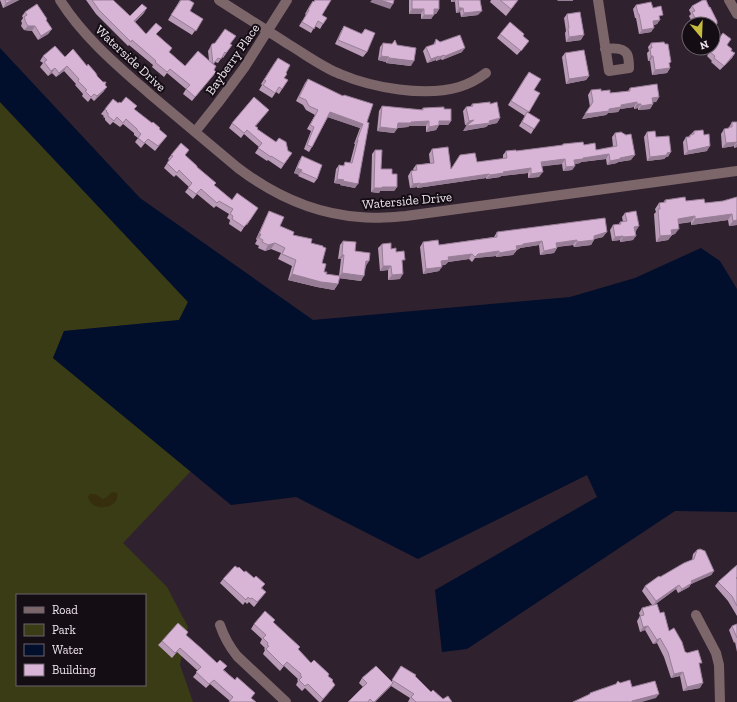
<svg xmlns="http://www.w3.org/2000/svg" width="737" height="702" viewBox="0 0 737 702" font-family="'Zilla Slab',serif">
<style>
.green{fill:#3a3c15;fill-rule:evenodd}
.sand{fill:#362e0d}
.water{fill:#010f2c}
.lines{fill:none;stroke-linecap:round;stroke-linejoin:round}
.minor{stroke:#7c666a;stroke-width:10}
.wall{fill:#ba9bb8}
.shaded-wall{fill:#977e96}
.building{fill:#d8b4d6;stroke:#977e96}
.labels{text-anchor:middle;stroke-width:4;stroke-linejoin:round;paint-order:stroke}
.street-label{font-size:13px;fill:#f0e5ef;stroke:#140d14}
</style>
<rect width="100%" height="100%" fill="#30212f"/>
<path class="green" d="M0 102 188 302 179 320 64 331 53 358 191 471 123 543 167 587 188 627 180 665 193 702H0ZM17 595H145V685H17Z"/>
<path class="sand" d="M113 492 117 493C121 508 92 514 88 497L90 494H95L103 499C107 498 109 494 113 492Z"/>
<path class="water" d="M0 48 140 198 313 320 570 297 635 278 701 248 720 261 737 289V512L675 511 467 649 442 652 435 590 597 497 587 475 418 559 296 497 231 505 53 358 64 331 179 320 188 302 0 102Z"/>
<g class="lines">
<path class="minor" d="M60 0C84 38 118 66 151 95 180 119 209 144 238 168 275 196 314 214 360 217 375 219 391 217 406 216L737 171
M219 0C242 15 265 29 288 44 305 54 322 67 340 74 373 88 425 97 459 87 469 84 478 79 486 73
M598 0 609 71 629 68C629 64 629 58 627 54 623 47 612 48 605 49
M729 0 737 14
M195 132 218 103 244 68 287 0
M696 615 716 653 719 665 720 702
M220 625C224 637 229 646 237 656L286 702"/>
</g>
<path class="wall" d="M0 0H19L3 8Z
M86 0H113L130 16 144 13 135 22 146 34 162 28 156 34 172 48 169 52 185 66 209 60 208 51 212 44H230L232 45 223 58 222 57 218 63 215 62 214 64V70L216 72 192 101 183 94 186 89 167 73 164 77 152 67 153 65 129 45 128 46 96 14Z
M180 0 190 11 203 19 192 35 168 20Z
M315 0H331L322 15 323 24 320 29 315 26 311 33 299 26 306 15 305 14 310 5 313 1H314Z
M409 0H439V9L436 14H434L431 19H421V14H409Z
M451 0H480L478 15 461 17 460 12 456 13 455 2H451Z
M491 0H518L506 16 490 2Z
M703 0H706L709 7H710L717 21V24L714 28 713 29V24H693L689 16 691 14 689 10 692 6Z
M636 5 660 19 657 24 654 25 651 32 639 34 636 18H635L633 9Z
M25 12 47 19 46 21 52 29 48 34 38 40 32 31 24 30 21 26 22 23 21 21 23 18 22 16Z
M567 14 581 40 566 42 565 33 566 31 564 18Z
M344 26 361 34 365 29 367 52 363 57 335 44 341 31Z
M723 33 727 45 731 51 735 53 732 58 720 70 711 62 712 61 707 56Z
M500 34 523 36 526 45 517 55 497 38Z
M436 39 440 42 462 52 442 60 441 59 436 61V60L427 63 423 51 426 47 433 45Z
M383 43 397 45 411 66 386 63V62L378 60 380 47Z
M651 43 665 44 670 68 667 73 652 75 650 61H648L647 53 649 51 648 47Z
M565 53 589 76 586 80 566 84 562 57Z
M43 56 65 57 87 66 97 76 104 91 94 101 91 98 88 102 82 96 83 94 75 85 76 84 64 71 56 77 52 73 48 76 40 67 43 63 40 61Z
M275 62 284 78 288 80 279 94 276 92 272 98 259 90 262 85 261 84Z
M526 76 534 90 528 113 534 129 531 134 519 126 525 116 508 105Z
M308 79 367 122 355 188 340 185 341 184 334 183 336 169 339 165 343 166 345 162 350 163 355 144H354L360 128 328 117 312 147 309 152 304 149 311 131 307 129 315 115 306 110 303 105 296 101 305 83Z
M630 88 659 97 656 102H652L653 104 650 109 638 110V108L634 109V107L620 109 618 112 608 113 606 115 582 119 590 107 588 95 591 90 601 91 610 93 628 91Z
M472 104H490L500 118 497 123 488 125 486 127 463 131 468 125H465L463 111 466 107 471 106Z
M382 106 421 110 423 108 444 109 451 121 448 125H439L436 130 426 132V126H409L408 127 397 128 394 133 377 131 379 111Z
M105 109H134L167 136 155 151 145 143 141 148 135 142 138 138 134 135V133L123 124 120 127 113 122 110 125 105 120V118L103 117 104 116 101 114Z
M269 110 256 126 257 129 292 153 281 169 268 160 267 161 255 153 259 147 244 134 241 138 229 128 232 123Z
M732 122H737V147L734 148V146L722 148 721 134 724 129H728Z
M694 131 704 135 707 151 684 155 683 142 686 137H688Z
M647 132 656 137 668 157H666L664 159 647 161 644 137Z
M615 133 631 160 618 162 617 163 607 165 606 159 581 162 580 163 575 164V166L572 170 563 171 562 164 542 166 539 177 528 178V173L501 176 500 177 486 179V178L417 188V187L410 188 408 176 411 171H414L413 169 416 165 430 163 429 154 432 149 451 169 477 162 503 159V155L506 151H516L561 146 563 144 584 145 596 150 613 147 612 137Z
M375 150 381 169 392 174 397 187 394 191H380L379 193 371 192 372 154Z
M171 155 185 156 214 185 232 200 258 208 247 225 246 224 241 232 229 224 230 220 227 218 229 214 216 206 214 208 197 194 193 199 185 192 189 187 176 175 174 177 164 168 169 160 168 159Z
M302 156 317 179 314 183 298 176 299 175 294 173 299 161Z
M737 197V225L729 226 728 220 691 225V222L678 224 675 234 672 235 668 240 656 242 654 214 656 212 655 209 659 203H663L665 200 705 203 723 201Z
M269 211 280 226 293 235 311 243 322 263 324 272 326 274 339 276 341 259H338L340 245 343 241 355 251 366 266 361 281 339 278 338 284 334 290 317 287 288 280 292 266 278 259 281 253 271 249 265 251 258 248 259 246 255 244 257 240 256 239 266 217Z
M625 213 636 231 633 240 620 242V240L612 241 610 230 613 225 619 224 620 222H623L622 217Z
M497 232 603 237 594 239 591 245 574 247 573 245 557 247V248L554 253 540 255 539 245 520 248 519 249 517 250 513 255 496 257V256L475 258 472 262 469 259 448 262 445 265H442L439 271 423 274 420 247 423 242 439 245 494 237Z
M382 244 396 252 402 263 400 279 388 280V270L380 271 378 248Z
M697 550 714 571 711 575 691 584 689 587 678 593 676 589 654 605 660 613 669 631 685 652 687 653 700 666V688L683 691 680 676 671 678 664 657 657 643 653 644 645 630 640 632 637 621 640 616 639 613 642 608 652 605 642 591 645 586 692 560 693 554Z
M737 565V616L728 601 715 586 718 582Z
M244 572 265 584 262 588 266 592 254 607 249 602 247 604 245 602 243 605 220 583 223 579Z
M275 620 273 622 298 650 311 663 328 676 332 681 335 685 321 702H319L305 688 302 691 296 685 298 681 297 680 298 679 284 666 280 671 263 654 265 650 264 649 265 648 260 643 262 639 251 629 254 624Z
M737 624V652L735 642 734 643 729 630 732 626Z
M186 635 235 680 255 693 230 701 210 684 206 688 193 677 198 671 177 652 172 658 158 645 162 641Z
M401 666 415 676 431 692 443 699 452 702H408L410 698 391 686 375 702H348L363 687 359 683 362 678 392 681Z"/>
<path class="shaded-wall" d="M13 0H19L3 8 6 3Z
M372 0H380L393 4 390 9 370 2Z
M453 0H456L455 2H451Z
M518 0 514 6 506 16 511 9Z
M558 0H573V1H557Z
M147 8 144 13 131 26 134 21Z
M459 8H463L460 12 456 13Z
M412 9H424L421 14H409Z
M434 9H439L436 14H431Z
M482 11 478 15 461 17 464 13Z
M424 15H434L431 19H421Z
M660 20 657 24 650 26 653 21Z
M717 24 714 28 713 29V26Z
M28 26H35L32 31 24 30Z
M654 28 651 32 639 34 642 30Z
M52 29 48 34 38 40 41 36Z
M584 35 581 40 566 42 569 37Z
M465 48 462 52 442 60 445 56Z
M735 53 732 58 720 70 724 66Z
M444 55 441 59 436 61 439 57Z
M381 56 389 57 386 62 378 60Z
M439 56 436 60 427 63 431 59Z
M651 56H653L650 61H648Z
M389 58 414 61 411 66 386 63Z
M67 66 64 71 56 77 59 73Z
M55 68 52 73 48 76 51 71Z
M670 68 667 73 652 75 655 70Z
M589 76 586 80 566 84 569 79Z
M107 87 104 91 94 101 97 96Z
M659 97 656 102 649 103 652 98Z
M637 102 634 107 620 109 618 112 608 113 606 115 582 119 585 114 609 109 621 105Z
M637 104H641L638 108 634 109Z
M653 104 650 109 638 110 641 106Z
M330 112 363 124 360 128 327 117Z
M500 118 497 123 488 125 486 127 463 131 466 126Z
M474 120 471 125H465L469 121Z
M429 121 426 126H409L408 127 395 128 398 123 411 122Z
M439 121H451L448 125H436Z
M439 125 436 130 426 132 429 127Z
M380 127 397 129 394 133 377 131Z
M357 140H358L355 144H354Z
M737 142 734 146 722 148 726 143Z
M737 143V147L734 148Z
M710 146 707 151 684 155 688 151Z
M671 152 668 157H666L664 159 647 161 650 157Z
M609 154 606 159 581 162 580 163 571 165 574 160 583 158Z
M635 155 631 160 618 162 617 163 607 165 610 161 620 158Z
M565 159 562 164 538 167 541 162Z
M575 166 572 170 563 171 566 167Z
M297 168 302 170 299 175 294 173Z
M531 168 528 173 501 176 500 177 486 179 490 175 503 172Z
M543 172 539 177 528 178 531 174Z
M489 174 486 178 417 188 420 184Z
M337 179 344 180 341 184 334 183Z
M343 181 358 184 355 188 340 185Z
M420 183 417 187 410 188 413 184Z
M382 187H397L394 191H380L379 193 371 192 374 188Z
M732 214 728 220 691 225 695 219Z
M695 216 691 222 674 224 678 219Z
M737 220V225L729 226 733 221Z
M639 226 636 231H631L634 227Z
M679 229 675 234 667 235 671 230Z
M607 232 603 237 590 240 594 236Z
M259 234H261L257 240 256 239Z
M672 235 668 240 656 242 660 236Z
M623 236 620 240 612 241 615 237Z
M636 236 633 240 620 242 623 237Z
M577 240 573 245 553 247 556 243Z
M594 240 591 245 574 247 577 242Z
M542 241 539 245 520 248 523 244Z
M275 243 271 249 265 251 268 245Z
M523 245 519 249 513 250 516 246Z
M557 248 554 253 540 255 544 251Z
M516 250 513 255 496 257 499 253Z
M499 251 496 256 475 258 472 262 478 254Z
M472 254 469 259 448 262 445 265 438 266 441 261 448 257Z
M342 255H344L341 259H338Z
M366 261H369L366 266H363Z
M383 266H391L388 270 380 271Z
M442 267 439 271 423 274 426 269Z
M342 273 364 276 361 281 338 278Z
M292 274 338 284 334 290 317 287 288 280Z
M403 274 400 279 388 280 392 275Z
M714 571 711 575 691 584 689 587 678 593 682 589 691 581Z
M679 585 676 589 653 606 656 601Z
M648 626 645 630 640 632 643 627Z
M660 638 657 643 653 644 657 640Z
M683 672 680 676 671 678 674 674Z
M393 683 390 687 375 702H374Z
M703 683 700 688 683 691 687 687Z
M335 685 332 689 321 702 323 699Z
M659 694 656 698 642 702H631L632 701Z"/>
<path class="building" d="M5 0H13L6 3Z
M92 0H113L130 16 142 4 147 8 134 21 146 34 156 23 162 28 156 34 172 48 169 52 185 66 198 51 213 64 211 46 212 44 215 43 225 29 236 36 230 44 232 45 226 53 225 52 221 59 218 58 213 64 216 66 214 70 216 72 195 97 186 89 190 85 170 69 167 72 155 62 156 61 132 40 131 42 99 10Z
M181 0H189L194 3 190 11 203 19 196 31 171 15Z
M315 0H331L322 15 327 18 323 24 318 21 314 29 302 22 309 10H308L313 1 314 2Z
M380 0H394L393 4Z
M412 0H439V9H434V15H424V9H412Z
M458 0H480L482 11 464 13 463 8H459Z
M500 0H518L511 9Z
M703 0H706L709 7H710L717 21V24L713 26V24H698L692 12 695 11 692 6Z
M651 2 653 8 661 6 663 15 659 16 660 20 653 21 654 28 642 30 639 14H638L636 5Z
M37 4 47 19 46 20 52 29 41 36 35 26H28L25 21V19L24 17 27 15 25 12Z
M580 12 584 35 569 37 568 28H569L567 14Z
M510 22 524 34 523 36 529 41 521 51 500 34Z
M344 26 362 34 365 29 375 33 367 52 338 40Z
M723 33 731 39 727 45 732 49 731 51 735 53 724 66 714 58 715 56 710 52 718 41V40Z
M460 35 465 48 445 56 444 55 439 57V56L431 59 426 47 435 44 436 39 440 42Z
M395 40 397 45 416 48 414 61 389 58V57L381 56 383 43 392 44Z
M664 42 665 44H668L671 62 669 63 670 68 655 70 653 56H651L650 48H652L651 43Z
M55 46 65 57 73 49 87 66 88 64 95 72 97 75V76L103 82H106L105 85 107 87 97 96 94 94 91 97 85 91 87 90 78 81 79 79 67 66 59 73 55 68 51 71 44 62 47 60 43 56Z
M584 50 589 76 569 79 565 53Z
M278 58 290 65 286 73 287 74 284 78 288 80 282 89 279 87 275 93 263 85 266 81 264 80Z
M529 72 541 79 534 90 540 93 529 112 511 101Z
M308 79 343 96 344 95 373 104 367 122 369 123 358 184 343 181 344 180 337 179 339 165 344 166 345 162 352 163 358 140H357L363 124 330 112 312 147 307 145 314 127 310 125 318 110 309 106 306 100 299 97Z
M657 84 659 97 652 98 653 104 641 106V104H637V102L621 105V107L609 109V111L585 114 593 102 591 90 601 89V91L610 90V93L630 91V88Z
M126 97 137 106 134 109 152 123 153 122 160 128 159 129 167 136 158 146 148 139 144 143 138 138 141 134 137 130V129L126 119 123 123 117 117 114 121 108 116V113L106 112 107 111 105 109 113 99 118 103 120 102 121 103Z
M254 97 269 110 255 126 258 128 257 129 276 142 279 138 286 142 288 151 292 153 284 164 271 156V157L258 148 262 143 247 130 244 133 232 123Z
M490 102V104L497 102 500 118 489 121 490 123 466 126 474 120 469 121 466 107 473 106 472 104Z
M382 106 423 110V108L444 107V109H451V121H439V125L429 127V121L411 122V123H398L397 129 380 127Z
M527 112 540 120 534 129 522 122Z
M732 122H737V143V142L726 143 724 129 729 128V127H732Z
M703 130 704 135 709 134 710 146 688 151 686 137H690V135L694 134V131Z
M655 131 656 137 669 136 671 152 667 153V155L650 157 647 132Z
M621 132 626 135 631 134 635 155 620 158V159L610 161 609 154 583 158V159L574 160 575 166 566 167 565 159 541 162 543 172 531 174V168L503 172 504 173 490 175 489 174 420 184V183L413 184 411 171 417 170 416 165 434 163 432 149 448 147 451 169 460 155 475 153 477 162 507 158 506 151 516 150V151L563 145V144L583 142 584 145 595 143 596 150 617 146 615 133Z
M181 143 189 150 185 155 197 166V167L216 183 214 185 232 200 237 193 258 208 250 220 244 227 232 219 233 216 230 214 233 209 219 201 217 203 201 189 196 194 188 188 192 183 179 170 177 173 167 163 173 156 171 155Z
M375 150H382L381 169H392V174H397V187H382V188H374Z
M302 156 322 165 317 179 301 172 302 170 297 168Z
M685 197 686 201 704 199 705 203 723 201 737 197V220L733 221 732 214 695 219V216L678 219 679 229 671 230 672 235 660 236 658 209H660L659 203 666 202 665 200Z
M269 211 284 217 280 226 294 232 293 235 312 239 311 243 323 246V247L326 248 322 263 326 264 324 272H327L326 274 340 276 338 284 321 282 292 274 296 260 282 254 285 248 275 243 268 245 262 242 263 240 259 238 261 234H259Z
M636 211 639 226 634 227 636 236 623 237V236L615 237 613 225 621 224 620 222 627 221 625 213Z
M605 218 607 232 594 236V240L577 242V240L556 243 557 248 544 251 542 241 523 244V245L516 246 517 249 516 250 499 253V251L478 254 475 257 472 254 448 257 449 260 441 261 442 267 426 269 423 242 438 240 439 245 497 237V232Z
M343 241 356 242 355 251 370 253 369 261H366L364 276 342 273 344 255H342Z
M391 243V249L396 248V252L404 251 405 260H402L403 274 392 275 391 266H383L382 244Z
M700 549 705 551 714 571 691 581 692 583 682 589 679 585 656 601 645 586 659 576 660 577 684 563 694 559 697 550Z
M737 565V577L736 578 737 579V606L732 596 718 582Z
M235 566 238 568 239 567 244 572 246 571 254 578 256 576 265 584 261 588 266 592 257 602 252 598 250 599 248 597 246 600 223 579Z
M657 604 660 613 664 612 669 631 674 628 682 642 685 652H686L687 653 698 650 702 663H699L703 683 687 687 683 672 674 674 668 652 660 638 657 640 648 626 643 627 640 616 644 615 642 608Z
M265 611 275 620 273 622 300 647 298 649 311 663 314 660 329 674 328 676 333 680 332 681 335 685 323 699 308 684 305 686 299 680 302 677 300 676 301 674 287 662 283 666 266 649 269 646 267 645 268 643 263 638 266 635 254 624Z
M178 623 188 632 186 635 202 649 217 663 220 660 227 666 223 670 235 680 237 677 255 693 251 698 256 702H229L233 697 214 680 209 684 196 672 201 667 180 648 175 653 162 641Z
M737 624V638L732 626Z
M376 666 393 683 374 702H373L370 699 368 702H348L367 683 362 678Z
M401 666 416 675 415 676 431 692 433 690 443 699 448 696 452 702H416L411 697 414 694 392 680Z
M630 680 632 687 655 681 659 694 632 701V702H573L590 694V693L616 684 618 681 620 683Z"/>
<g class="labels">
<g class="street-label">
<text transform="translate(131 58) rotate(43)" y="5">Waterside Drive</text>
<text transform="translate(232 59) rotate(-55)" y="5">Bayberry Place</text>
<text transform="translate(407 200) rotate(-5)" y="5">Waterside Drive</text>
</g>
</g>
<rect x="16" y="594" width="130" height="92" fill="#140d14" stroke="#6c636c"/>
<rect x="24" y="607" width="20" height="6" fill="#7c666a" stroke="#6c636c"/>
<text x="52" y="614" font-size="12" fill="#f0e5ef">Road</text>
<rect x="24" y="624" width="20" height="12" fill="#3a3c15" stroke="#6c636c"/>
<text x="52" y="634" font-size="12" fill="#f0e5ef">Park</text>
<rect x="24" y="644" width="20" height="12" fill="#010f2c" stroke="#6c636c"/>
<text x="52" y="654" font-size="12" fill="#f0e5ef">Water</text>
<rect x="24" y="664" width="20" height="12" fill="#d8b4d6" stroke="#6c636c"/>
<text x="52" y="674" font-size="12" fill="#f0e5ef">Building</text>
<g transform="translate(701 36) rotate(161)"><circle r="19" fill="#140d14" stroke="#6c636c"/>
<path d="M0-3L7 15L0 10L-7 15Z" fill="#c6bb3c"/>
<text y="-6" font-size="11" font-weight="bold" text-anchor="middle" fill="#f0e5ef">N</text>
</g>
</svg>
